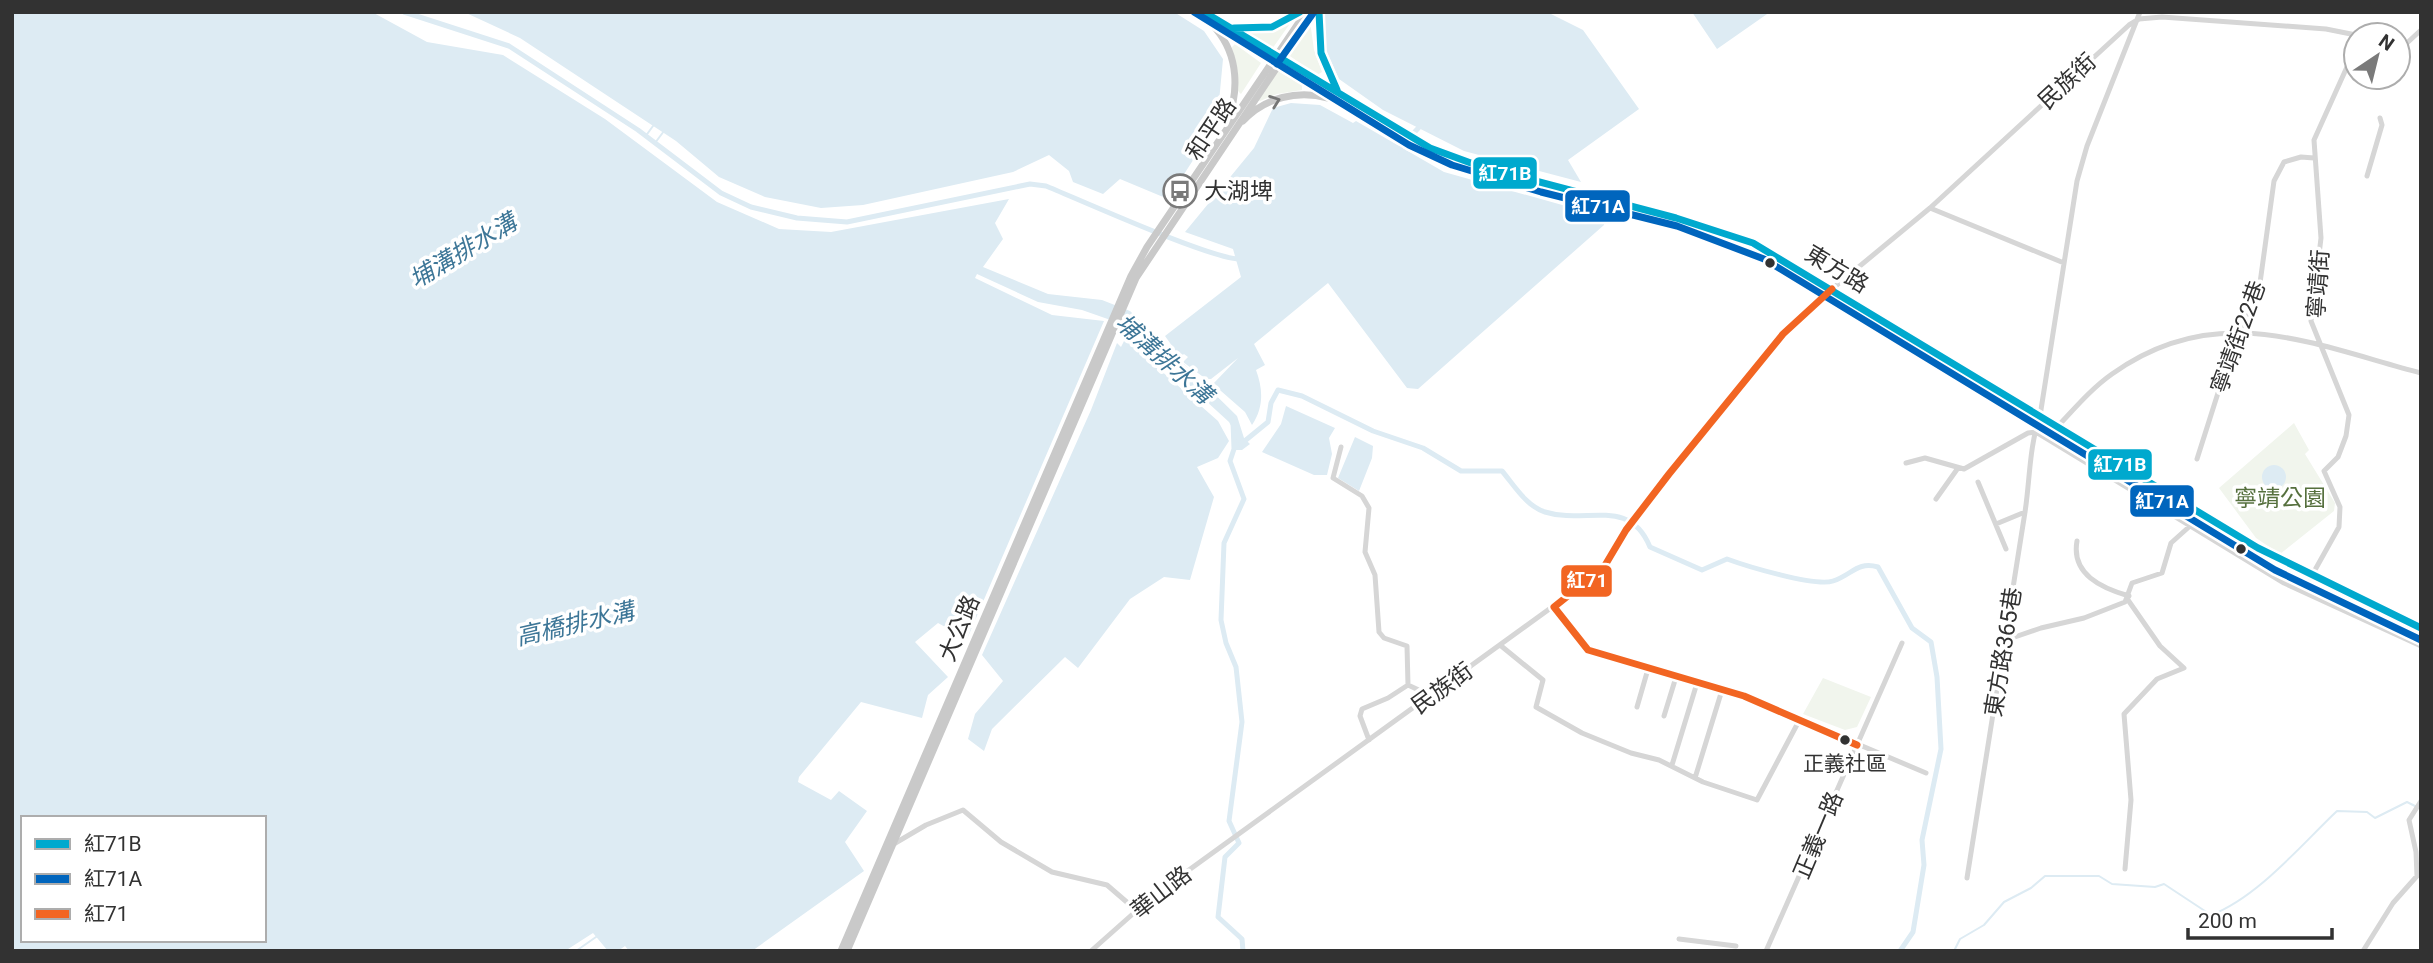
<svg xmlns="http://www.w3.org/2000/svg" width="2433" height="963" viewBox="0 0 2433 963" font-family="Roboto,'Noto Sans TC',sans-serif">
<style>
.green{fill:#f1f5ed}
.water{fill:#ddebf3;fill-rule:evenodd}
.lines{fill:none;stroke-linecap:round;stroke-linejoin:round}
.stream{stroke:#ddebf3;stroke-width:2}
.canal{stroke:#ddebf3;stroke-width:5}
.minor{stroke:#d6d6d6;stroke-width:5}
.major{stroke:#c9c9c9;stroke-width:7}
.bus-1-casing{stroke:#fff;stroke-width:12}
.bus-2-casing{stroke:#fff;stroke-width:12}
.bus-3-casing{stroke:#fff;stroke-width:12}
.bus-1{stroke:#00a9ce;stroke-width:7}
.bus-2{stroke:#0065bd;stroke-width:7}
.bus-3{stroke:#f26522;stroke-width:7}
.oneway{stroke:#767676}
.bus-dot{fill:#323232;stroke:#fff;stroke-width:2.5}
.labels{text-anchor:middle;stroke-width:7;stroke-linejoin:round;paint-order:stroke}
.bus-label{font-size:21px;fill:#323232;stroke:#fff}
.street-label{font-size:23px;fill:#323232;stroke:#fff}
.poi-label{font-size:23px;fill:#323232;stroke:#fff;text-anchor:start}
.park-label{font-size:23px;fill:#56703e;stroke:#fff}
.water-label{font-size:24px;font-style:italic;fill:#3d7697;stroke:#fff}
.line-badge{stroke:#fff;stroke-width:2.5}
.badge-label{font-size:19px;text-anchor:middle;font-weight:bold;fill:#fff}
</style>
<rect width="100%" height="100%" fill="#fff"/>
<path class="green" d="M1310 21 1314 50 1322 72 1317 75 1287 54Z
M1288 22 1289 25 1272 49 1251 37V33Z
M1235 44 1261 63 1241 94 1238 91 1232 47Z
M1276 70 1302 85V90L1277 94 1260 101 1257 99Z
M2294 423 2309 450 2305 454 2335 503 2334 511 2280 554 2256 538 2219 488Z
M1823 678 1871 697 1857 727 1845 730 1803 714Z"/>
<path class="water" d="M12 12H372L427 42 503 55 605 119 717 202 779 229 831 232 1009 199 995 223 1003 239 983 267 1048 294 1102 300 1130 311 1237 416 1244 438 1250 444 1242 450H1233L1236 435 1229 422 1122 324 1082 310 1038 302 977 274 975 278 1052 315 1104 321 967 639 938 623 915 642 948 677 928 695 922 718 861 702 799 777 798 782 831 800 839 791 867 811 845 842 864 871 752 951H629L625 946 618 951H608L593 933 565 951H12ZM23 818H264V940H23Z
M464 12H1174L1204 31 1223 59 1217 123 1168 199 1120 179 1103 194 1073 182 1069 171 1049 155 1013 172 863 205 821 208 765 197 719 177 676 141 520 38Z
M1325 12H1547L1583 30 1639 109 1568 160 1581 182 1464 151 1383 110 1339 79 1324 46Z
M1692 12H1770L1717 49Z
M1291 103 1320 105 1353 123 1356 121 1444 172 1605 217 1604 225 1418 389 1407 388 1328 283 1254 344 1265 365 1256 370C1263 389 1264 407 1252 425L1245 412 1213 384 1238 358 1211 379H1206L1183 362 1188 357 1184 354 1180 357 1165 336 1241 277 1233 249 1185 232 1254 148 1273 108Z
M1125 339 1218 421 1229 441 1218 458 1197 467 1214 497 1190 580 1164 577 1130 599 1078 668 1065 657 992 729 984 751 968 739 975 714 1003 681 982 655 1091 410 1117 343 1121 347Z
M1286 406 1335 428 1329 438 1332 454 1327 475H1314L1262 452 1281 424Z
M1355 437 1373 446 1372 458 1359 491 1338 478Z
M2262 477a12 12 0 1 1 24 0a12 12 0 1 1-24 0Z"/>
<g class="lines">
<path class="stream" d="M645 137 653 126
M655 143 664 131
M576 951 596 937
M1954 951 1960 939 1984 925 2004 902 2031 888 2045 876H2099L2112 884 2155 887 2164 884 2211 915C2258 897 2301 845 2337 811L2367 812 2375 818 2407 802 2421 809"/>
<path class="canal" d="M404 12 509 46 638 130 721 193 751 207 797 218 847 222 1030 184 1046 186C1078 199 1217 262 1242 259
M1396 152 1423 123
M1233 422 1234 449 1230 461 1244 499 1224 543 1221 620 1226 643 1236 667 1242 722 1229 821 1239 843 1225 857 1218 917 1242 939 1243 951
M1241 444 1268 422 1271 403 1278 390 1302 396 1373 431 1423 448 1461 471H1502C1514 485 1526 506 1545 512 1586 525 1629 496 1650 547L1702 570 1727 559C1746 566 1815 587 1833 581 1852 575 1857 561 1878 567L1912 628 1931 642 1937 677 1941 749 1922 840 1924 865 1913 932 1900 951"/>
<path class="minor" d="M2398 44 2407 43 2421 30
M2367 176 2382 125 2380 118
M1930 208 2064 263
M2058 426C2075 408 2092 388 2112 374 2216 299 2311 344 2421 373
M1341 447 1333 478 1362 496 1369 508 1365 552 1375 575 1379 632 1384 638 1407 646 1408 685 1423 692 1427 698
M2197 459 2231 352 2260 283 2274 181 2284 162 2301 157 2314 158
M1906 463 1925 458 1964 469 2028 433 2036 432 2284 583 2421 646
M1978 482 2006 549
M1936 499 1958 468
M1996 524 2025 512
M2077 541C2071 574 2101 588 2129 596
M2306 586 2339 527 2340 507 2324 471 2338 457 2346 436 2349 415 2311 321 2321 238 2314 140 2356 47
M1554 607 1588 650 1601 656 1744 696 1926 773
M2006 640 2041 628 2084 618 2125 602 2132 583 2162 573 2171 543 2190 526
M1500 645 1543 680 1536 707 1582 733 1631 753 1659 760 1703 782 1757 800 1800 719
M1637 707 1648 669
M1664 716 1676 677
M1369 740 1360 716 1362 709 1388 698 1408 685
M1672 765 1697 683
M1695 778 1722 690
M892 845 926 825 963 810 1001 842 1052 872 1107 885 1136 910
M2125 869 2131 800 2124 714 2157 679 2184 668 2160 646 2128 600
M1967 878 2025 512C2030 480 2029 447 2040 416L2077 181 2087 146 2140 12
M1679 939 1736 946
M1091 951 1153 896 1588 581 1604 567 1626 530 1669 474 1783 334 1832 289 1930 208 2129 25 2139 19 2162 17 2326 29 2356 35
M1766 951 1902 643
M2363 951 2393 903 2417 876 2416 852 2409 820 2421 801"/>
<path class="major" d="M1194 12 1409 145C1520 204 1652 204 1764 259L2275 570 2421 640
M1204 12 1414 141C1456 161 1501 172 1547 184 1616 202 1685 218 1753 243L2258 548 2421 628
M1319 12C1315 43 1321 63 1337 90
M1234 28 1272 27 1300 12
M1216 29C1239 56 1239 92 1227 123
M1243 121C1265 97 1298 90 1328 98
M841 951 1131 276 1147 247 1306 12
M847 951 1136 278 1314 12"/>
<defs>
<path id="bus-1" d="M1204 12 1430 148 1479 166 1676 218 1753 243 2258 548 2421 628
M1319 12 1321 53 1337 90
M1234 28 1272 27 1300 12"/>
<path id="bus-2" d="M1194 12 1409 145 1452 165 1541 192 1677 226 1764 259 2275 570 2421 640
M1277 64 1314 12"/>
<path id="bus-3" d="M1832 289 1783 334 1669 474 1626 530 1604 567 1554 607 1588 650 1744 696 1857 745"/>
</defs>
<use href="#bus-1" class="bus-1-casing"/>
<use href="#bus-2" class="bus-2-casing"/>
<use href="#bus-3" class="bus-3-casing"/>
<use href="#bus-1" class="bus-1"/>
<use href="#bus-2" class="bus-2"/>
<use href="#bus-3" class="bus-3"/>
</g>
<defs><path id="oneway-chevron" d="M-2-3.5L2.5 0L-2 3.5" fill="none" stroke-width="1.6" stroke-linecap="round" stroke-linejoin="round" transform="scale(1.75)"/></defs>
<use class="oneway" href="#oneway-chevron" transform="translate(1275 101) rotate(-20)"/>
<defs>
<symbol id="bus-ring" viewBox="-11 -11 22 22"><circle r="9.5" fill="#fff" stroke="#7a7a7a" stroke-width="1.5"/><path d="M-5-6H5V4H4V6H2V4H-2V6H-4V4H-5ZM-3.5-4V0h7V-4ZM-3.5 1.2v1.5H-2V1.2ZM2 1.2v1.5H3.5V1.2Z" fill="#7a7a7a"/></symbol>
</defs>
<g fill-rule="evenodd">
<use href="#bus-ring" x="1161" y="172" width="38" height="38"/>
</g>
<g class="bus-dot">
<circle cx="1770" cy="263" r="6"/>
<circle cx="2241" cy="549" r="6"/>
<circle cx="1845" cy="740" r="6"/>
</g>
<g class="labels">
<g class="bus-label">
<text x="1845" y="771">正義社區</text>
</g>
<g class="street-label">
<text transform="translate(2067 81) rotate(-43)" y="8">民族街</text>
<text transform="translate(1211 129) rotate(-56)" y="8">和平路</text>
<text transform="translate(1837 269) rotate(31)" y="8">東方路</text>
<text transform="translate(2318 284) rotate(-86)" y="8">寧靖街</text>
<text transform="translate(2238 337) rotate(-70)" y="8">寧靖街22巷</text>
<text transform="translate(959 628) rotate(-67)" y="8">大公路</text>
<text transform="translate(2003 652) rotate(-81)" y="8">東方路365巷</text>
<text transform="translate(1442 688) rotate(-36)" y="8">民族街</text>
<text transform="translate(1818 835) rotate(-67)" y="8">正義一路</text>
<text transform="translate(1161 892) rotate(-38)" y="8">華山路</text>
</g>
<g class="poi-label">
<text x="1204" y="199">大湖埤</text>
</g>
<g class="park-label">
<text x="2280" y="506">寧靖公園</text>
</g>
<g class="water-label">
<text transform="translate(463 251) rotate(-31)" y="8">埔溝排水溝</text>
<text transform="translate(1164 359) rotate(42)" y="8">埔溝排水溝</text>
<text transform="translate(575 624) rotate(-13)" y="8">高橋排水溝</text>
</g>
</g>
<g class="line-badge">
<rect x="1472" y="156" width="66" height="34" rx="7" fill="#00a9ce"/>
<rect x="1564" y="189" width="67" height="34" rx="7" fill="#0065bd"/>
<rect x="2087" y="448" width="66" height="33" rx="7" fill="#00a9ce"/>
<rect x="2129" y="484" width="66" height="34" rx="7" fill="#0065bd"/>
<rect x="1560" y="564" width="53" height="34" rx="7" fill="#f26522"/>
</g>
<g class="badge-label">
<text x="1505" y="180">紅71B</text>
<text x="1598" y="213">紅71A</text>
<text x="2120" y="471">紅71B</text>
<text x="2162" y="508">紅71A</text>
<text x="1587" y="587">紅71</text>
</g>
<rect width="2433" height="963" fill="none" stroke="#323232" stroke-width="28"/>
<rect x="21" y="816" width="245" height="126" fill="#ffffff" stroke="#adadad" stroke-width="2"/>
<rect x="35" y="839" width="35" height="10" fill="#00a9ce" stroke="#adadad" stroke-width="2"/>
<text x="84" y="851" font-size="21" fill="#323232">紅71B</text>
<rect x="35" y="874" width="35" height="10" fill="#0065bd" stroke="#adadad" stroke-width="2"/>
<text x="84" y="886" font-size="21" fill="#323232">紅71A</text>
<rect x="35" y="909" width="35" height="10" fill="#f26522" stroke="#adadad" stroke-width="2"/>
<text x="84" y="921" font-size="21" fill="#323232">紅71</text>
<g transform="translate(2377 56) rotate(35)"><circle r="33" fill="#ffffff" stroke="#adadad" stroke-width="2"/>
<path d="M0-5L12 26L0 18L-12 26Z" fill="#7a7a7a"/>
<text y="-10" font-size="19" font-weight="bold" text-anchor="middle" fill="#323232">N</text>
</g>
<path d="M2188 928v10h144v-10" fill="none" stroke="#323232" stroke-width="3.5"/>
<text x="2198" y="928" font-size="21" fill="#323232" stroke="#ffffff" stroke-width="5" paint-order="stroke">200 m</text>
</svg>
